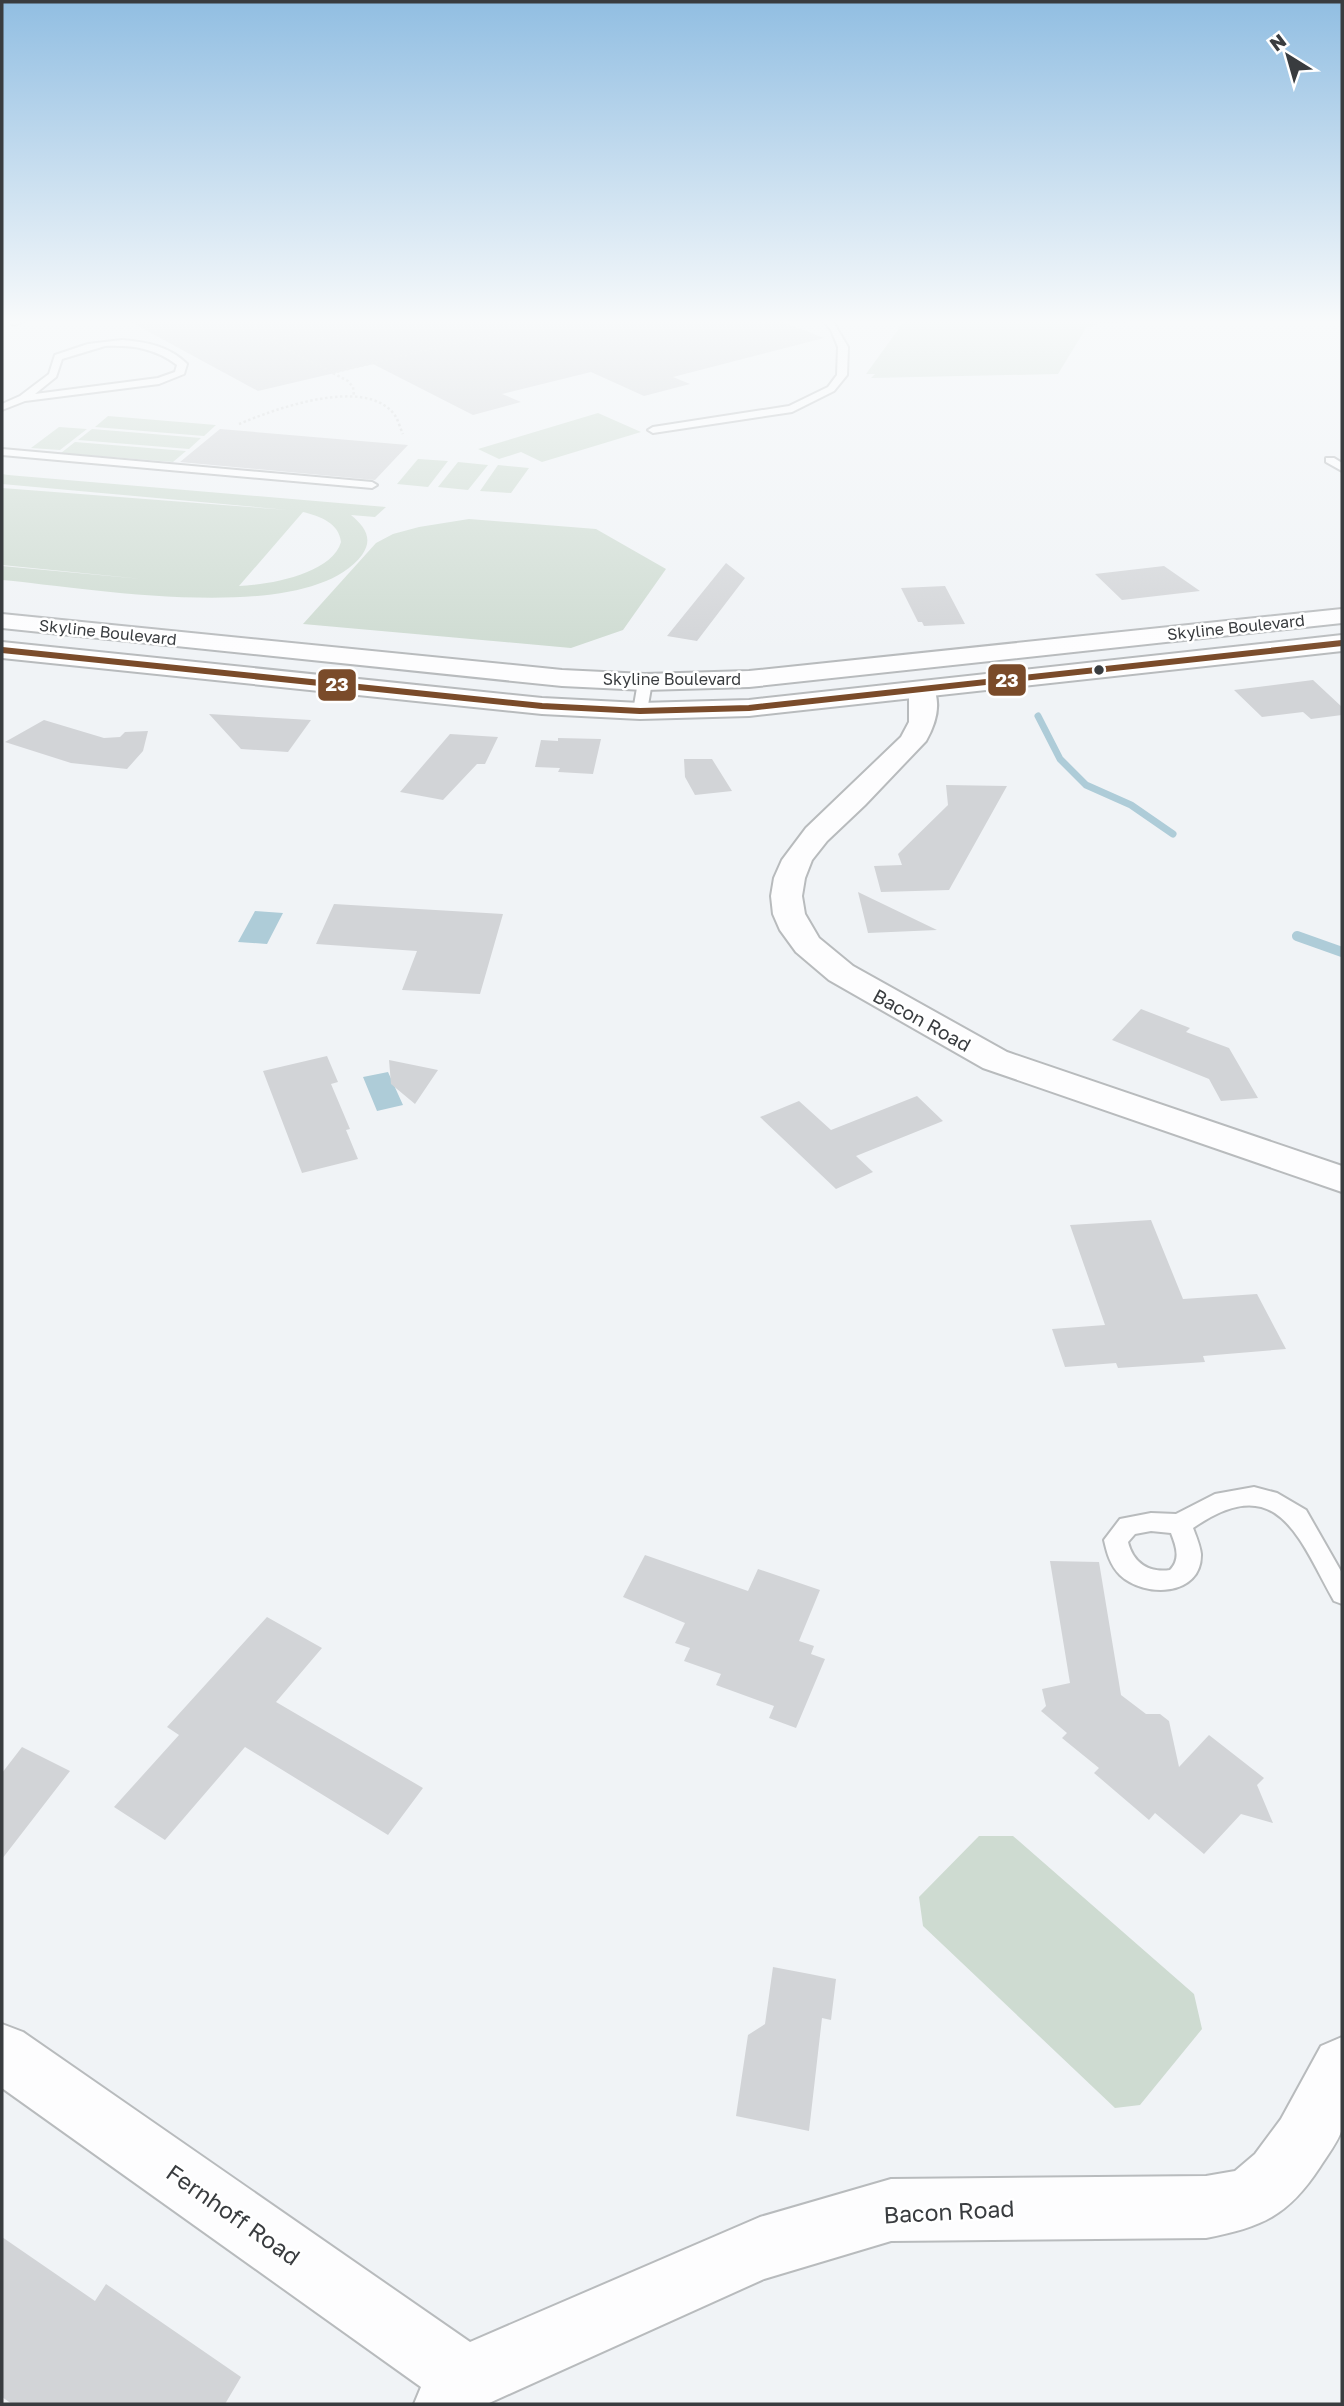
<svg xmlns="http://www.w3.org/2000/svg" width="1344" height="2406" viewBox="0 0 1344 2406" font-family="'Golos Text',sans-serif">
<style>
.green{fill:#cedbd1;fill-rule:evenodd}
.water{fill:#aeccd8}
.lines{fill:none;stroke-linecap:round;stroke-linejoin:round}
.stream-far1{stroke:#aeccd8;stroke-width:7}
.stream{stroke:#aeccd8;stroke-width:10}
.building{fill:#d2d4d7}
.lane-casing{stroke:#b8bbbd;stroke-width:4}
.street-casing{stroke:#b8bbbd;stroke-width:4}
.secondary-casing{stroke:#b8bbbd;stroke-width:4}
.path{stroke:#d6d8d8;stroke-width:2.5;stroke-dasharray:2.5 2.5;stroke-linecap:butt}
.lane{fill:#fdfdfe;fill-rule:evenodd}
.street{fill:#fdfdfe;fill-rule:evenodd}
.secondary{fill:#fdfdfe;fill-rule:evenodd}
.bus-1-casing{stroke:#fff;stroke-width:10}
.bus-1{stroke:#7a4b2a;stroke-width:6}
.bus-dot{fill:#393c3f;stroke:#fff;stroke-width:2.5}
.labels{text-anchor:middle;stroke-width:5;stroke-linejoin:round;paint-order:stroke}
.far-street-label{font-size:16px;fill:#393c3f;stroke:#fff}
.street-label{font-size:19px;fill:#393c3f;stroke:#fff}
.near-street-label{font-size:23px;fill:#393c3f;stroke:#fff}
.line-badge{stroke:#fff;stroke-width:2.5}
.badge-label{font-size:19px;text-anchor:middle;font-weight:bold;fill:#fff}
</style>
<rect width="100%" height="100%" fill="#f0f3f6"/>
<path class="green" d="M905 320H1204L1102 323 1086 328 1058 374 871 378 875 374H866Z
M598 413 641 432 542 462 521 452 499 459 478 449Z
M108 416 216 425 204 436 95 427Z
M59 427 87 429 60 450 31 448Z
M92 429 201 438 189 449 78 440Z
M75 442 186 451 173 462 61 453Z
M418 459 448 461 428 487 397 484Z
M458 462 488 465 468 490 438 487Z
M498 465 529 468 511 493 480 491Z
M2 474 8 475 386 507 375 517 351 515C364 526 374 538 362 555 307 628 83 587 2 580V566L142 579 2 565V488L288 510 2 484ZM303 512C320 516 339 523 341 542 332 574 268 585 239 586Z
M469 519 596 529 666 569 623 630 571 648 303 624 376 543 393 534 419 527Z
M979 1836H1013L1194 1994 1202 2029 1140 2105 1115 2108 923 1926 919 1897Z"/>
<path class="water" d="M255 911 283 913 267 944 238 942Z
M388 1072 403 1105 377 1111 363 1077Z"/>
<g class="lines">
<path class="stream-far1" d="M1038 716 1060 759 1086 785 1131 805 1173 834"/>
<path class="stream" d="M1297 936 1342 952"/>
</g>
<path class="building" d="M127 320H778L824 338 673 377 690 384 644 396 591 372 502 394 521 402 473 415 373 364 258 391Z
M220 429 408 445 375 480 180 462Z
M726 563 745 578 697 641 667 636Z
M1164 566 1200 591 1122 600 1095 574Z
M945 586 965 624 924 626 922 622H918L901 588Z
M1313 680 1342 707V715L1311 719 1303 712 1262 717 1234 690Z
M209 714 242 716 311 720 288 752 241 749Z
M44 720 104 738 120 737 125 732 148 731 143 751 127 769 71 763 5 742Z
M450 734 498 737 485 764H477L443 800 400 792Z
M558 738 601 739 593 774 558 772 560 768 535 767 541 740 558 741Z
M684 759H712L732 791 695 795 685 777Z
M946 785 1007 786 949 890 881 892 874 866 902 865 898 854 948 805Z
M858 892 937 930 868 933Z
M334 904 503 914 480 994 402 990 417 951 316 944Z
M1141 1009 1190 1028 1186 1032 1229 1048 1258 1098 1221 1101 1209 1079 1112 1040Z
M327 1056 338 1082 331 1084 350 1129 346 1130 358 1159 302 1173 263 1071Z
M389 1060 438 1070 415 1104 391 1084Z
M917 1096 943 1121 856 1156 873 1172 836 1189 760 1117 799 1101 831 1130Z
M1151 1220 1183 1299 1257 1294 1286 1349 1203 1356 1205 1362 1118 1368 1116 1363 1065 1367 1052 1329 1105 1325 1070 1225Z
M645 1555 748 1591 758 1569 820 1590 799 1641 814 1646 811 1654 825 1659 796 1728 769 1718 774 1706 716 1685 721 1674 684 1661 690 1648 675 1643 685 1623 623 1597Z
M1050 1561 1099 1562 1121 1695 1146 1714H1160L1169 1721 1179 1767 1209 1735 1264 1778 1257 1785 1273 1823 1241 1814 1204 1854 1155 1813 1149 1820 1094 1773 1099 1768 1062 1738 1067 1733 1041 1711 1046 1706 1042 1689 1070 1683Z
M267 1617 322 1648 276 1702 423 1788 388 1835 245 1747 165 1840 114 1807 179 1735 167 1727Z
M22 1747 70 1771 2 1859V1773Z
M773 1967 836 1979 831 2020 822 2018 809 2131 736 2116 748 2035 765 2024Z
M2 2237 95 2301 106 2284 241 2377 225 2404H12L2 2397Z"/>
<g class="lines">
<defs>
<path id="lane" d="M11 320H26L14 325 10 322Z
M823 320H832L848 347 847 375 834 391 792 412 653 433 648 430 653 427 789 406 828 387 837 375 838 347 831 330Z
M122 340C146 342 169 346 187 364L184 374 159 384 25 401 2 410V404L20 396 49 374 55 355 88 344ZM105 346C132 345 155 348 177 365L175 372 158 378 35 394 56 377 62 359Z
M2 449 372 482 377 485 372 488 2 455Z
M1326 458H1334L1342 463V471L1326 462Z
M645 678 652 682 647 711 640 715 633 711 638 682Z
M1254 1487 1277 1493 1306 1510 1342 1573V1604L1334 1601C1298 1537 1278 1469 1193 1528 1196 1536 1200 1545 1201 1554 1202 1597 1144 1598 1120 1575 1110 1565 1107 1553 1104 1540L1120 1519 1151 1513 1176 1514 1215 1494ZM1151 1531 1171 1533C1176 1546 1181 1559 1170 1570 1149 1573 1133 1563 1128 1542L1135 1534Z"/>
<path id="street" d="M922 682 931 684C943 702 935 725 926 741L865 805 827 841 812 860 805 878 802 896 805 914 819 938 853 966 1007 1052 1342 1166V1192L983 1068 829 980 796 952 780 930 773 914 771 896 774 878 782 860 806 828 901 737 909 722V690L913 684Z
M2 2024 23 2032 470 2342 760 2217 891 2179 1206 2176 1235 2171 1255 2154 1281 2119 1321 2046 1342 2037C1343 2055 1344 2115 1342 2129 1338 2142 1327 2156 1320 2167 1288 2216 1262 2227 1206 2238L891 2241 764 2279 487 2404H414L421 2387 2 2088Z"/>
<path id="secondary" d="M1342 609V623L749 687 645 690 562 686 2 628V614L562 670 645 674 749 671Z
M1342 635V651L749 716 640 719 542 714 2 658V642L542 698 640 703 749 700Z"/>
</defs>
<use href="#lane" class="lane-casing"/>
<use href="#street" class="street-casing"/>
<use href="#secondary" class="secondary-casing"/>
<path class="path" d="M231 320 348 381 353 387 354 396
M269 339 356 320
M283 347 403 320
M332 373 513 329 577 325
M239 424C275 409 364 376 394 414 398 419 400 428 403 434"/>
<use href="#lane" class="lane"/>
<use href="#street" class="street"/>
<use href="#secondary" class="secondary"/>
<defs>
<path id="bus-1" d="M2 650 542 706 640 711 749 708 1342 643"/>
</defs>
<use href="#bus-1" class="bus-1-casing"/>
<use href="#bus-1" class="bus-1"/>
</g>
<linearGradient id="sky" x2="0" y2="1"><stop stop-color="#91bee2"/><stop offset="0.49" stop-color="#f8fafb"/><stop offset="1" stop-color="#f8fafb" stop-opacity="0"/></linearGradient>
<rect width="1344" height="657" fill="url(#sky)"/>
<circle class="bus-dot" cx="1099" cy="670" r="6"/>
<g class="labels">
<g class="far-street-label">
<text transform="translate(1236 627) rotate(-6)" y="6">Skyline Boulevard</text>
<text transform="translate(108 632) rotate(6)" y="6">Skyline Boulevard</text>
<text x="672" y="685">Skyline Boulevard</text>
</g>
<g class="street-label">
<text transform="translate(922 1020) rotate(29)" y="7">Bacon Road</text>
</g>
<g class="near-street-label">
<text transform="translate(949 2212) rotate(-3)" y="8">Bacon Road</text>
<text transform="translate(233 2215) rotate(35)" y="8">Fernhoff Road</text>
</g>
</g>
<g class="line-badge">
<rect x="987" y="663" width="40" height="34" rx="7" fill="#7a4b2a"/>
<rect x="317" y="668" width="40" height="34" rx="7" fill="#7a4b2a"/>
</g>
<g class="badge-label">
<text x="1007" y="687">23</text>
<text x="337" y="691">23</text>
</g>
<rect width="1344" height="2406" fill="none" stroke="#393c3f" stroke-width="7"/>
<g transform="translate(1288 56) rotate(323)" stroke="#ffffff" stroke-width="5" paint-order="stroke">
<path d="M0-5L12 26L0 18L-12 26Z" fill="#393c3f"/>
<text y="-10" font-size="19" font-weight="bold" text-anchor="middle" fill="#393c3f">N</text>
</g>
</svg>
